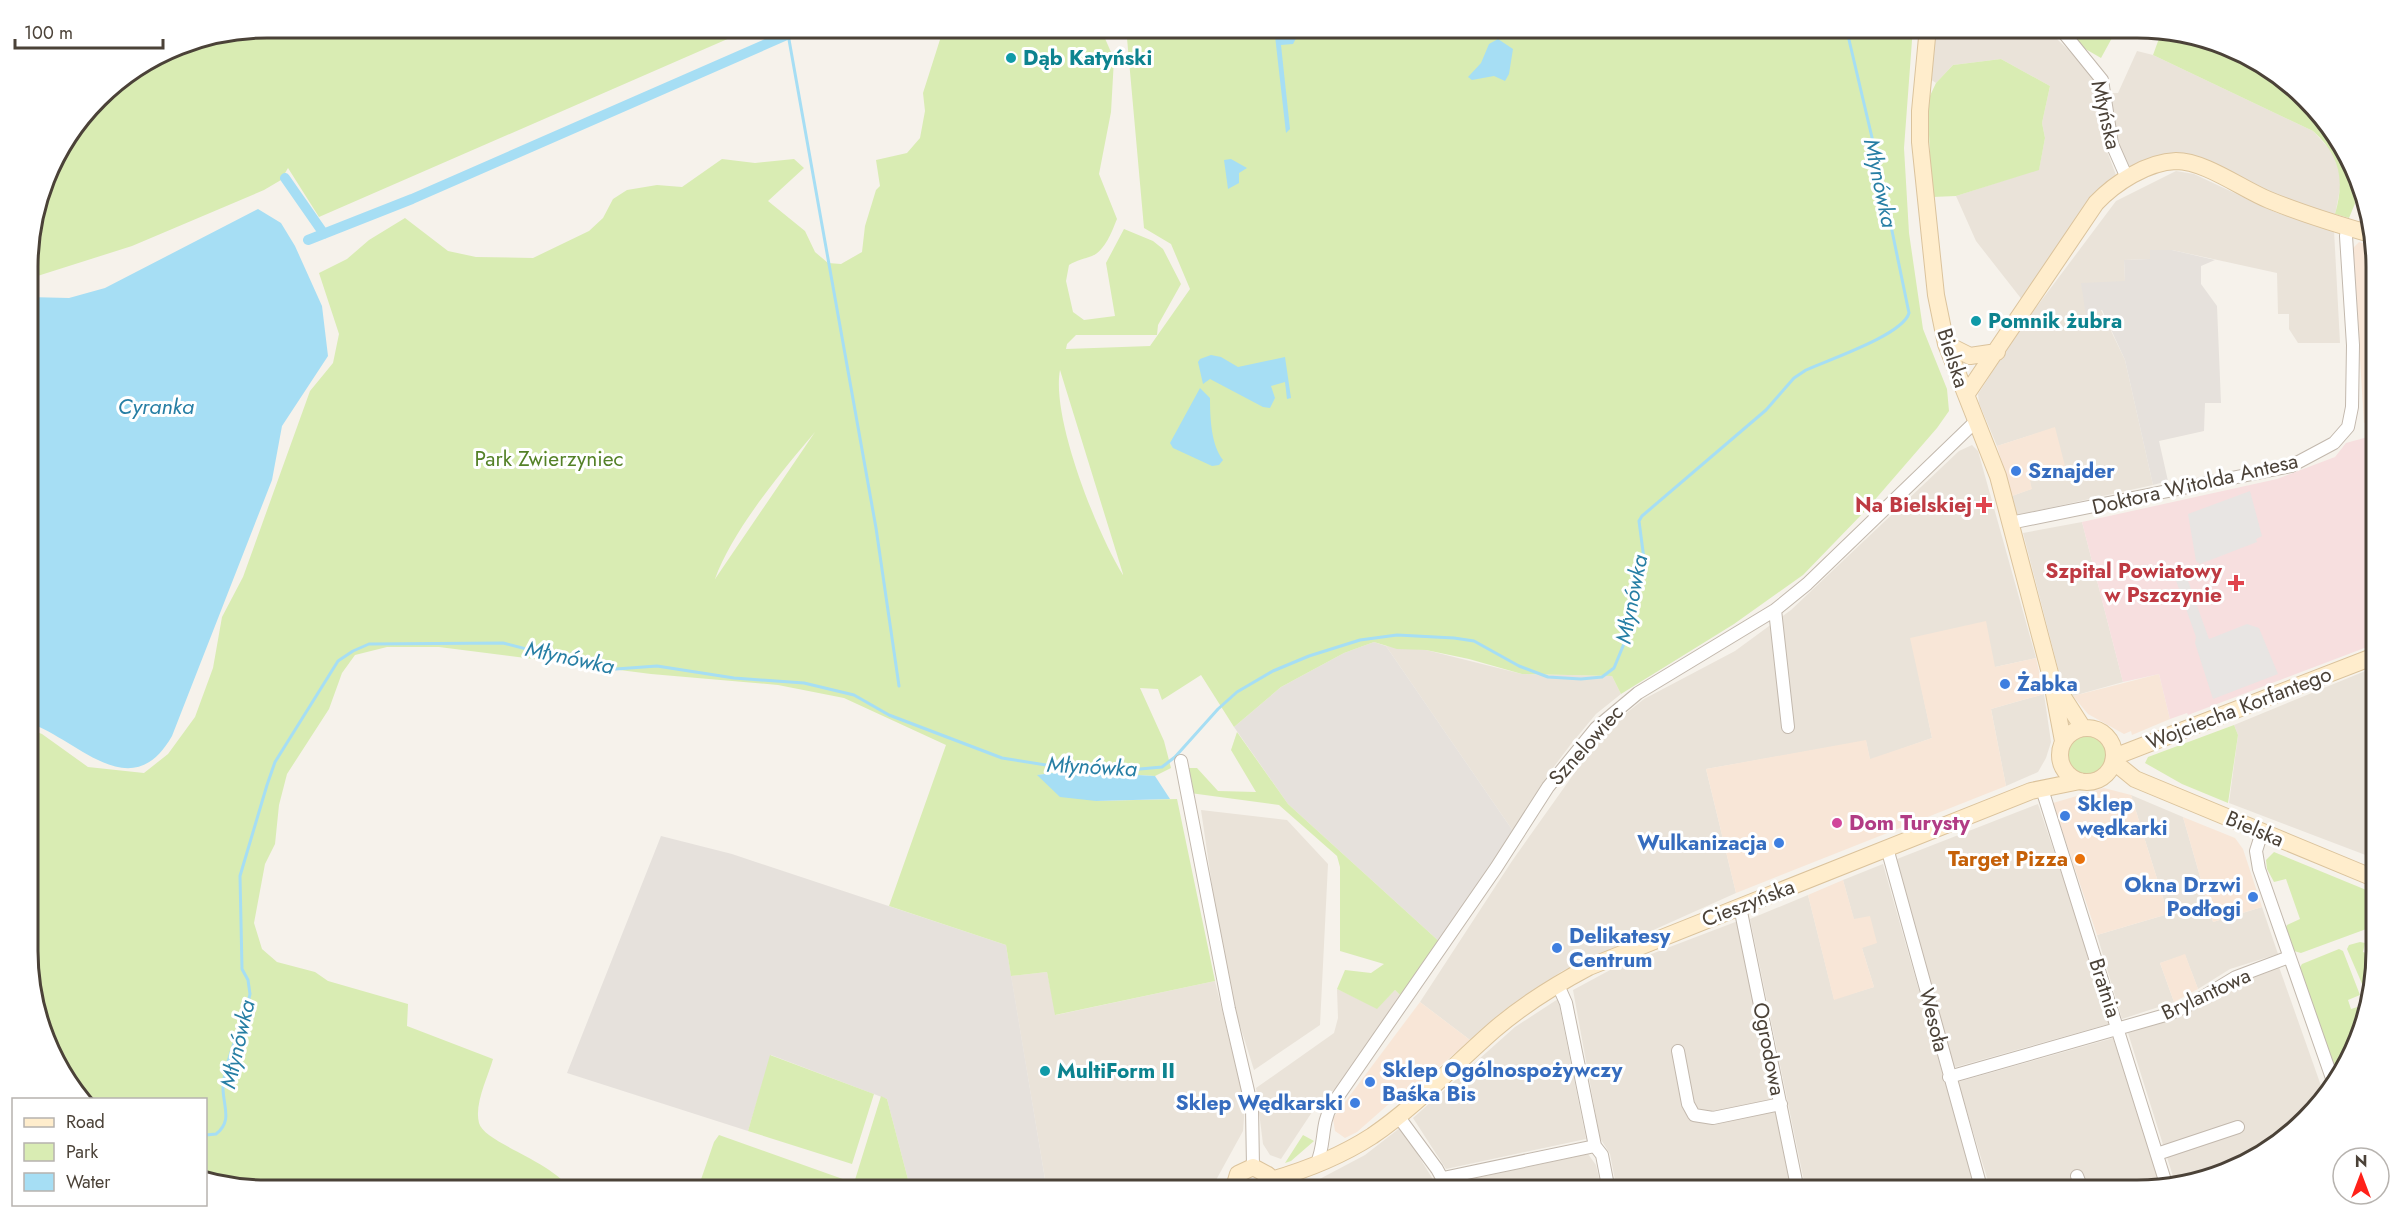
<svg xmlns="http://www.w3.org/2000/svg" width="2403" height="1218" viewBox="0 0 2403 1218" font-family="Jost,sans-serif">
<style>
.residential{fill:#eae3d9}
.commercial{fill:#f8e6d7}
.industrial{fill:#e6e1dc}
.medical{fill:#f7dfdf}
.green{fill:#d9ecb3;fill-rule:evenodd}
.parking{fill:#e8e5e3}
.water{fill:#a6def4}
.lines{fill:none;stroke-linecap:round;stroke-linejoin:round}
.stream{stroke:#a6def4;stroke-width:3}
.canal{stroke:#a6def4;stroke-width:10}
.street-casing{stroke:#c2b8ad;stroke-width:14}
.secondary-casing{stroke:#dbc39c;stroke-width:18}
.street{stroke:#fff;stroke-width:12}
.secondary{stroke:#ffedcc;stroke-width:16}
.culture-dot{fill:#0f9aa8;stroke:#fff;stroke-width:2}
.shop-dot{fill:#3f7fe0;stroke:#fff;stroke-width:2}
.health-dot{fill:#e0444e;stroke:#fff;stroke-width:2}
.hotel-dot{fill:#d1479c;stroke:#fff;stroke-width:2}
.food-dot{fill:#e8710a;stroke:#fff;stroke-width:2}
.labels{text-anchor:middle;stroke-width:6;stroke-linejoin:round;paint-order:stroke}
.culture-label{font-size:21px;font-weight:bold;fill:#0d838f;stroke:#fff;text-anchor:start}
.street-label{font-size:21px;fill:#4b4238;stroke:#fff}
.park-label{font-size:21px;fill:#548127;stroke:#fff}
.shop-label{font-size:21px;font-weight:bold;fill:#366cbe;stroke:#fff;text-anchor:start}
.health-label{font-size:21px;font-weight:bold;fill:#be3a42;stroke:#fff;text-anchor:end}
.hotel-label{font-size:21px;font-weight:bold;fill:#b23c85;stroke:#fff;text-anchor:start}
.food-label{font-size:21px;font-weight:bold;fill:#c56008;stroke:#fff;text-anchor:end}
.water-label{font-size:22px;font-style:italic;fill:#267ea4;stroke:#fff}
.rim{fill:none;stroke:#4b4238;stroke-width:3}
</style>
<rect width="100%" height="100%" fill="#f6f2eb"/>
<path class="residential" d="M1936 27H2071L2056 38 2095 76 2105 146 2116 175 2094 197 2023 301 1976 241 1956 196 2039 169 2045 138 2042 123 2050 86 2001 59 1953 65 1936 83 1930 79Z
M2137 51 2153 55 2313 131 2333 153 2342 178 2335 215 2284 201 2190 155 2131 168 2124 162 2117 143 2110 93H2118Z
M2176 171 2194 174 2277 213 2334 230 2340 343H2298L2289 329V314H2278L2277 273 2172 250H2151V259L2124 260 2125 281 2086 316 2101 310 2125 360 2153 485 2017 515 2012 496 2031 489 2030 481 2054 428 1997 446 1979 403 1978 394 2020 329 2116 201Z
M1972 445 1978 451 2036 658 1995 667 1911 638 1932 738 1870 760 1866 741 1706 769 1736 893 1562 971 1531 992 1470 1040 1420 1002 1512 861 1605 730 1644 699 1735 651 1791 610 1959 451Z
M2082 522 2123 682 2073 696 2060 676 2023 533Z
M1386 646 1426 650 1522 674 1612 676 1621 694 1596 714 1571 744 1547 776 1513 831Z
M2375 667 2376 859 2229 803 2238 735 2234 725Z
M2044 694 2051 742 2046 758 2038 772 2006 786 1991 709Z
M2131 795 2183 817 2213 922 2262 907 2278 954 2230 969 2198 989 2185 955 2160 963 2174 1002 2122 1019 2097 935 2168 914Z
M2038 804 2112 1023 1956 1067 1950 1064 1897 859Z
M1201 810 1287 820 1328 864 1320 1025 1254 1070 1226 981Z
M1883 864 1976 1191H1806L1750 919 1808 895 1834 999 1874 987 1862 948 1870 917 1854 920 1843 880Z
M1738 921 1791 1191H1617L1610 1154 1600 1138 1573 990 1612 969Z
M2279 967 2325 1097 2316 1110 2269 1151 2213 1178 2176 1186 2128 1033 2198 1008 2223 989Z
M1047 972 1056 1015 1215 981 1245 1104 1243 1131 1210 1191H1047L1011 976Z
M1337 989 1377 1008 1395 990 1403 998 1342 1084 1320 1100 1281 1159 1270 1155 1263 1144 1256 1088 1334 1033 1338 1018Z
M1558 999 1586 1139 1446 1169 1413 1118 1515 1027Z
M2113 1038 2162 1189 1991 1191 1958 1082Z
M1401 1127 1440 1191H1297L1365 1155Z
M1588 1154 1596 1165 1602 1191H1459L1457 1182Z"/>
<path class="commercial" d="M2359 242 2374 246 2375 420 2364 423 2353 248Z
M2055 427 2066 470 2030 481 2032 489 2012 496 1997 446Z
M1986 621 1995 667 2036 658 2044 694 1991 709 2006 786 1736 893 1706 769 1866 740 1870 759 1932 738 1910 638Z
M2159 674 2170 719 2132 735 2131 731 2124 734 2088 714 2073 696Z
M2104 788 2131 795 2168 914 2097 935 2053 803Z
M2183 817 2235 838 2243 849 2262 907 2213 922Z
M1843 880 1854 919 1870 916 1877 943 1862 948 1874 987 1834 1000 1808 895Z
M2185 954 2198 989 2174 1002 2160 963Z
M1420 1002 1470 1040 1429 1076 1399 1095 1357 1132 1345 1138 1335 1131 1333 1118Z"/>
<path class="industrial" d="M2150 250H2172L2215 260 2201 266V284L2217 306 2221 403H2205L2204 431 2159 441 2168 481 2153 485 2125 360 2102 310 2086 316 2081 283 2125 281 2124 260 2150 259Z
M1374 642 1386 646 1513 831 1442 944 1288 804 1234 727 1281 687 1344 653Z
M661 836 732 854 1006 945 1047 1191H911L887 1099 771 1055 748 1131 567 1073Z"/>
<path class="medical" d="M2375 435V644L2188 715 2187 713 2170 719 2159 674 2123 682 2082 522 2277 479 2335 457 2346 443Z"/>
<path class="green" d="M266 27H755L319 217 288 168 281 180 264 190 132 246 28 279V250L52 160 108 87 175 45Z
M944 27H1100L1114 59 1111 112 1099 174 1117 219C1112 231 1105 251 1092 256 1084 259 1077 260 1069 265L1066 281 1073 312 1084 320 1115 316 1106 263 1124 229 1153 241 1163 249 1181 284 1158 325 1157 335H1076L1067 344 1066 349 1150 346 1190 289 1171 244 1144 228 1126 27H1913L1904 148 1909 233 1923 329 1947 389 1949 411 1937 428 1866 510 1803 575 1734 624 1621 694 1612 676 1522 674 1469 659 1426 650 1397 649 1374 642 1344 653 1281 687 1234 727 1201 675 1162 700 1158 689 1140 688 1164 741 1171 768 1155 776 1067 771 1038 775 1096 801 1177 799 1215 981 1055 1015 1047 972 1011 976 1006 945 889 906 946 745 844 698 778 685 651 674 439 647H387L355 655 342 673 329 709 287 774 279 805 275 844 265 864 254 923 262 949 277 962 315 972 328 981 408 1004 407 1026 493 1059C488 1077 474 1104 479 1123 484 1143 555 1162 571 1191H266L206 1177V1100L80 1099 67 1085 29 983V729L42 734 88 767 144 773 168 754 195 717 213 668 222 617 243 577 310 391 333 363 339 334 319 273 347 259 369 240 405 218 448 251 476 257 533 258 589 231 603 218 613 199 627 190 657 185 682 187 722 159 755 163 794 159 804 168 768 201 805 231 815 252 828 263 841 264 862 252 865 226 876 190 880 186 876 160 907 153 920 138 925 111 923 93ZM1060 370 1123 574V575C1097 533 1051 418 1060 370ZM815 432 715 579C732 531 782 471 815 432Z
M2071 27H2118L2101 58 2082 47 2068 29Z
M2161 33 2243 52 2295 87 2336 133 2359 194 2349 218 2335 214C2345 180 2340 155 2313 131L2153 55Z
M2001 59 2050 86 2042 123 2045 138 2039 170 1956 196 1932 197 1928 114 1929 98 1936 83 1953 65Z
M2234 725 2238 735 2228 803 2182 784 2145 763 2148 757Z
M1237 732 1288 804 1442 944 1403 998 1395 990 1377 1009 1337 989 1345 970 1371 973 1384 964 1340 951V867L1337 856 1279 805 1190 793 1188 768H1197L1218 791 1256 792 1231 750Z
M2066 755a21 21 0 1 1 42 0a21 21 0 1 1-42 0Z
M2274 852 2376 894 2375 921 2368 925 2369 928 2301 953 2294 951 2285 929 2287 925 2300 919 2286 879 2274 882 2267 869 2266 860Z
M2360 942 2365 943 2363 952 2375 957 2366 993 2347 949 2349 945Z
M2339 949 2343 951 2360 995 2348 1000 2351 1009 2364 1005 2351 1058 2338 1078 2299 969 2302 964Z
M770 1055 874 1094 852 1164 748 1131Z
M881 1096 887 1099 911 1191H697L714 1142 719 1135 854 1183Z
M1303 1135 1314 1141 1291 1161 1285 1163Z"/>
<path class="parking" d="M2250 491 2262 536 2256 539 2257 542 2200 564 2196 561 2188 514Z
M2183 567 2209 639 2247 624 2259 628 2278 674 2213 699 2195 643 2196 637 2173 572Z"/>
<path class="water" d="M1274 27H1302L1293 44 1281 45 1290 129 1286 133Z
M1498 39 1513 49 1509 74 1505 81 1494 76 1472 80 1468 77 1481 63 1489 44Z
M1231 159 1247 168 1239 173V183L1228 189 1224 160Z
M258 209 281 223 295 246 322 306 328 356 282 426 272 480 172 736C131 808 78 739 29 723L28 297 69 298 105 288Z
M1211 355 1221 357 1238 367 1285 357 1291 398 1287 399 1285 382 1271 386 1275 398 1270 408 1263 407 1210 379 1203 384 1198 362 1200 359Z
M1200 388 1210 398C1210 417 1211 445 1223 460L1219 465 1212 466 1173 448 1170 443Z
M1067 771 1155 776 1170 799 1096 801 1060 797 1037 775Z"/>
<g class="lines">
<path class="stream" d="M788 34 876 528 899 686
M206 1135 216 1134C233 1121 223 1106 223 1088 224 1062 244 1021 250 994L248 980 242 969 240 876 267 785 275 762 338 661 353 651 369 644 503 643 592 666 616 669 657 666 734 678 804 683 854 695 889 715 1002 758 1065 768 1129 770 1162 767 1175 757 1218 709 1237 692 1273 671 1309 656 1360 640 1397 635 1454 638 1474 641 1519 666 1548 677 1581 679 1602 677 1614 668 1628 634 1644 559 1639 521 1642 516 1766 410 1794 378 1806 370C1828 360 1903 335 1909 313L1878 163 1846 27"/>
<path class="canal" d="M285 178 324 234
M308 240 412 199 805 27"/>
<defs>
<path id="street" d="M2059 27 2102 80 2112 144 2127 178
M2010 523 2291 466 2334 443 2348 427 2352 407 2353 345 2346 236 2348 226
M1775 610 1788 727
M1181 761 1229 1009 1252 1108 1253 1167
M2042 789 2167 1187
M2262 832 2256 851 2259 869 2334 1084
M1887 848 1982 1191
M1740 907 1798 1191
M1558 985 1566 1003 1595 1146 1602 1155 1609 1191
M1678 1051 1688 1104 1694 1115 1713 1118 1781 1104
M1949 1077 2169 1014 2193 1003 2236 977 2289 957
M1398 1116 1437 1169 1449 1191
M2157 1154 2238 1127
M1316 1165C1326 1145 1320 1125 1332 1105L1496 868 1548 787 1596 728 1638 693 1775 610 1807 584 1976 421
M2077 1176 2083 1191
M1443 1178 1595 1146"/>
<path id="secondary" d="M1928 27 1920 111V142L1936 295 1946 344 1998 476 2051 677 2063 741
M1946 344 1970 356 1997 352
M1966 395 2096 203C2115 183 2147 162 2176 161 2205 161 2242 189 2269 200 2303 214 2339 225 2374 235
M2056 686 2083 728
M2060 755a27 27 0 1 1 54 0a27 27 0 1 1-54 0Z
M2114 757 2375 656
M2113 761 2135 779 2376 879
M1271 1180C1306 1170 1341 1156 1372 1136 1416 1106 1453 1066 1494 1030 1523 1005 1555 985 1589 967L2031 791 2080 781
M1233 1191 1238 1174 1253 1167 1268 1175 1272 1189"/>
</defs>
<use href="#street" class="street-casing"/>
<use href="#secondary" class="secondary-casing"/>
<use href="#street" class="street"/>
<use href="#secondary" class="secondary"/>
</g>
<g class="culture-dot">
<circle cx="1011" cy="58" r="6"/>
<circle cx="1976" cy="321" r="6"/>
<circle cx="1045" cy="1071" r="6"/>
</g>
<g class="shop-dot">
<circle cx="2016" cy="471" r="6"/>
<circle cx="2005" cy="684" r="6"/>
<circle cx="2065" cy="816" r="6"/>
<circle cx="1779" cy="843" r="6"/>
<circle cx="2253" cy="897" r="6"/>
<circle cx="1557" cy="948" r="6"/>
<circle cx="1370" cy="1082" r="6"/>
<circle cx="1355" cy="1103" r="6"/>
</g>
<g class="health-dot">
<path d="M1981 496h6v6h6v6h-6v6h-6v-6h-6v-6h6z"/>
<path d="M2233 574h6v6h6v6h-6v6h-6v-6h-6v-6h6z"/>
</g>
<circle class="hotel-dot" cx="1837" cy="823" r="6"/>
<circle class="food-dot" cx="2080" cy="859" r="6"/>
<g class="labels">
<g class="culture-label">
<text x="1023" y="65">Dąb Katyński</text>
<text x="1988" y="328">Pomnik żubra</text>
<text x="1057" y="1078">MultiForm II</text>
</g>
<g class="street-label">
<text transform="translate(2106 115) rotate(77)" y="7">Młyńska</text>
<text transform="translate(1953 358) rotate(72)" y="7">Bielska</text>
<text transform="translate(2195 484) rotate(-13)" y="7">Doktora Witolda Antesa</text>
<text transform="translate(2239 708) rotate(-21)" y="7">Wojciecha Korfantego</text>
<text transform="translate(1586 745) rotate(-48)" y="7">Sznelowiec</text>
<text transform="translate(2255 829) rotate(23)" y="7">Bielska</text>
<text transform="translate(1748 903) rotate(-21)" y="7">Cieszyńska</text>
<text transform="translate(2105 988) rotate(72)" y="7">Bratnia</text>
<text transform="translate(2206 994) rotate(-25)" y="7">Brylantowa</text>
<text transform="translate(1934 1020) rotate(76)" y="7">Wesoła</text>
<text transform="translate(1769 1049) rotate(79)" y="7">Ogrodowa</text>
</g>
<g class="park-label">
<text x="549" y="466">Park Zwierzyniec</text>
</g>
<g class="shop-label">
<text x="2028" y="478">Sznajder</text>
<text x="2017" y="691">Żabka</text>
<text x="2077" y="811">Sklep<tspan x="2077" dy="24">wędkarki</tspan></text>
<text x="1767" y="850" text-anchor="end">Wulkanizacja</text>
<text x="2241" y="892" text-anchor="end">Okna Drzwi<tspan x="2241" dy="24">Podłogi</tspan></text>
<text x="1569" y="943">Delikatesy<tspan x="1569" dy="24">Centrum</tspan></text>
<text x="1382" y="1077">Sklep Ogólnospożywczy<tspan x="1382" dy="24">Baśka Bis</tspan></text>
<text x="1343" y="1110" text-anchor="end">Sklep Wędkarski</text>
</g>
<g class="health-label">
<text x="1972" y="512">Na Bielskiej</text>
<text x="2222" y="578">Szpital Powiatowy<tspan x="2222" dy="24">w Pszczynie</tspan></text>
</g>
<g class="hotel-label">
<text x="1849" y="830">Dom Turysty</text>
</g>
<g class="food-label">
<text x="2068" y="866">Target Pizza</text>
</g>
<g class="water-label">
<text transform="translate(1881 183) rotate(78)" y="8">Młynówka</text>
<text x="156" y="414">Cyranka</text>
<text transform="translate(1631 599) rotate(-79)" y="8">Młynówka</text>
<text transform="translate(570 657) rotate(12)" y="8">Młynówka</text>
<text transform="translate(1092 766) rotate(3)" y="8">Młynówka</text>
<text transform="translate(237 1044) rotate(-77)" y="8">Młynówka</text>
</g>
</g>
<path d="M0 0H2403V1218H0ZM267 38H2137A229 229 0 0 1 2366 267V951A229 229 0 0 1 2137 1180H267A229 229 0 0 1 38 951V267A229 229 0 0 1 267 38Z" fill="#fff" fill-rule="evenodd"/>
<path class="rim" d="M267 38H2137A229 229 0 0 1 2366 267V951A229 229 0 0 1 2137 1180H267A229 229 0 0 1 38 951V267A229 229 0 0 1 267 38Z"/>
<rect x="12" y="1098" width="195" height="108" fill="#ffffff" stroke="#b7b3af" stroke-width="1.5"/>
<rect x="24" y="1118" width="30" height="9" fill="#ffedcc" stroke="#b7b3af" stroke-width="1.5"/>
<text x="66" y="1128" font-size="18" fill="#4b4238">Road</text>
<rect x="24" y="1143" width="30" height="18" fill="#d9ecb3" stroke="#b7b3af" stroke-width="1.5"/>
<text x="66" y="1158" font-size="18" fill="#4b4238">Park</text>
<rect x="24" y="1173" width="30" height="18" fill="#a6def4" stroke="#b7b3af" stroke-width="1.5"/>
<text x="66" y="1188" font-size="18" fill="#4b4238">Water</text>
<g transform="translate(2361 1176)"><circle r="28" fill="#ffffff" stroke="#b7b3af" stroke-width="1.5"/>
<path d="M0-4.5L10 22L0 15L-10 22Z" fill="#ff2119"/>
<text y="-9" font-size="16" font-weight="bold" text-anchor="middle" fill="#4b4238">N</text>
</g>
<path d="M15 39v9h148v-9" fill="none" stroke="#4b4238" stroke-width="3"/>
<text x="24" y="39" font-size="18" fill="#4b4238" stroke="#ffffff" stroke-width="4.5" paint-order="stroke">100 m</text>
</svg>
